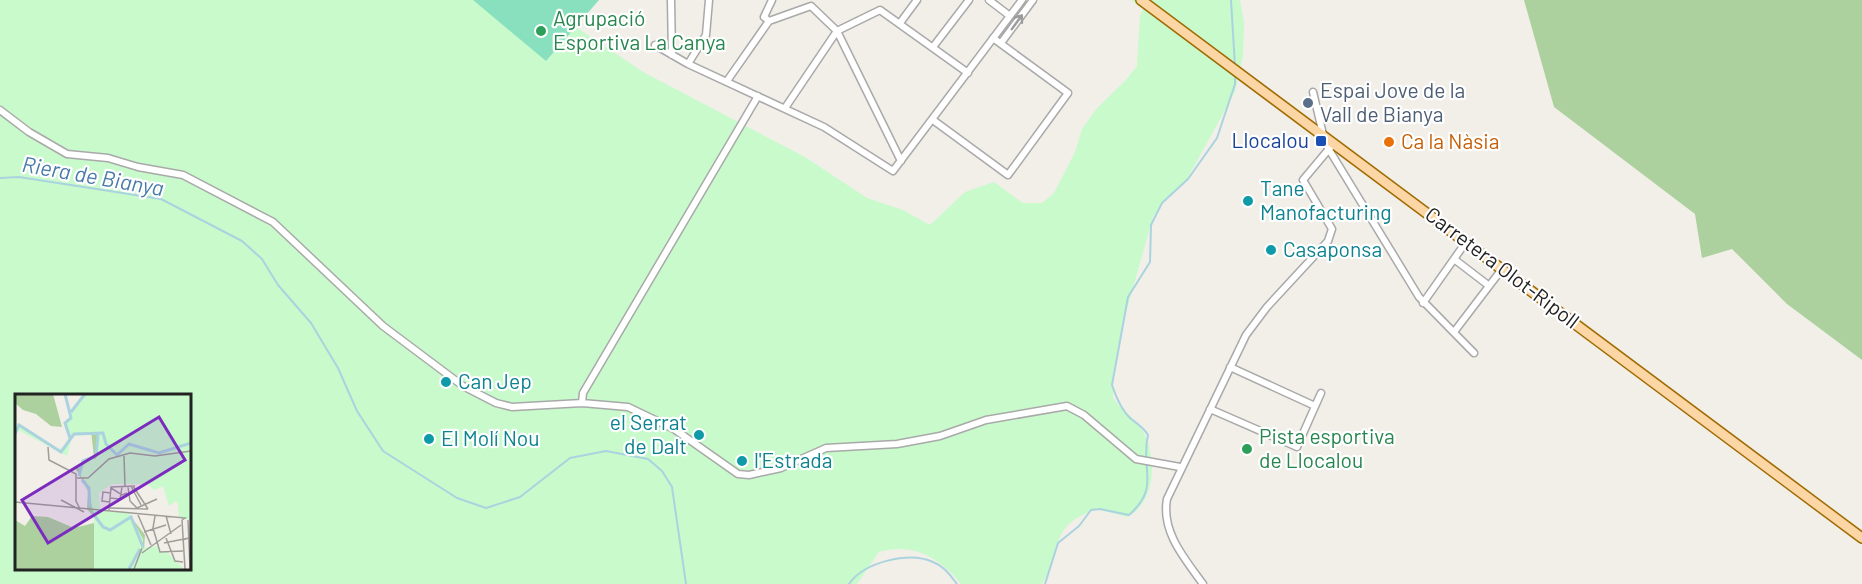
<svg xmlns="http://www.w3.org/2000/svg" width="1862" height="584" viewBox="0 0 1862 584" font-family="Barlow,sans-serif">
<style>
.forest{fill:#add19e}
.park{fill:#c8facc;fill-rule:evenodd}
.pitch{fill:#88e0be}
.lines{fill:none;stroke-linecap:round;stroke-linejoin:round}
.stream{stroke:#aad3df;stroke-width:2}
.minor-casing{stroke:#a9a9a9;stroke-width:9}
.primary-casing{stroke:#a06b00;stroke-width:12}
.minor{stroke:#fff;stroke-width:6}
.primary{stroke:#fcd6a4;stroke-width:9}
.oneway{stroke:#9c9c9c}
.leisure-dot{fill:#2e9e5b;stroke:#fff;stroke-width:2}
.service-dot{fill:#5c6f8a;stroke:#fff;stroke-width:2}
.transit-dot{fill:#1a4fb4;stroke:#fff;stroke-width:2}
.food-dot{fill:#e8710a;stroke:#fff;stroke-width:2}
.culture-dot{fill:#0f9aa8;stroke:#fff;stroke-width:2}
.labels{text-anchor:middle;stroke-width:4.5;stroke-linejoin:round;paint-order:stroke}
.leisure-label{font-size:21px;fill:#27864d;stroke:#fff;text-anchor:start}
.service-label{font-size:21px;fill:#4e5e75;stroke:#fff;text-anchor:start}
.transit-label{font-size:21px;fill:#164399;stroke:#fff;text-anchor:end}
.food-label{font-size:21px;fill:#c56008;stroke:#fff;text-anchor:start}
.culture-label{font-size:21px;fill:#0d838f;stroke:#fff;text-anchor:start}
.street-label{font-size:21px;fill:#222;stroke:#fff}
.water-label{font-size:22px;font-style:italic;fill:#4a7aab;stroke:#fff}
.inset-river{fill:none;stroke:#aad3df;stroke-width:3}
.inset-road{fill:none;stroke:#9f9d99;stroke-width:1.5}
.view{fill:#7b2cbf;fill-opacity:0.15;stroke:#7b2cbf;stroke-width:3}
.inset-edge{fill:none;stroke:#222;stroke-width:3}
</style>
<rect width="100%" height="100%" fill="#f2efe9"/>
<path class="forest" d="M1524 0H1862V360L1787 304 1732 249 1702 258 1695 214 1554 107Z"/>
<path class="park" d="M0 0H535L645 73 805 157 867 198 903 210 930 225 965 192 994 182 1023 203H1042L1054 193 1075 152 1082 129 1097 108 1125 81 1137 66 1140 16 1144 6 1141 8 1131 0H1240L1244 23 1243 56 1235 92 1186 181 1163 201 1153 217 1122 327 1113 374V398C1120 408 1131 415 1139 425 1158 451 1158 502 1127 517L1097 509C1047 526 1064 548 1042 584H961C940 558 913 542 879 552L857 584H0ZM16 395H189V568H16Z"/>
<path class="pitch" d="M473 0H599L546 61Z"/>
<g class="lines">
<path class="stream" d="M1231 0 1235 66
M0 178 19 177 161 199 242 241 262 259 278 285 311 323 338 368 357 411 383 451 457 498 486 508 520 497 570 458 606 451 648 459 662 471 672 487 686 584
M849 584C864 562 909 551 933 562 944 566 950 575 957 584
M1045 584 1058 543 1079 526 1091 510 1100 509 1129 515C1161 487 1140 470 1148 435 1144 428 1138 424 1131 419 1121 410 1116 397 1112 385L1128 297 1150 262 1151 225 1162 203 1188 179 1217 138 1235 84V75"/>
<defs>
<path id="minor" d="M671 0 672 55
M989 0 1010 16
M769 21 811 6 837 31 901 161
M900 23 917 0
M1001 43 1033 0
M655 45 688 64 824 127 893 171 1022 0
M933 47 969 0
M688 64 706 35 709 0
M727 81 769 21 764 17 772 0
M1313 92 1325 143 1419 297 1474 353
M785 108 837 31 880 10 968 73
M0 110 29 132 67 154 108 158 138 167 183 175 273 222 383 326 463 386 496 403 512 407 582 403 628 407 674 429 738 474 749 475 781 468 826 448 897 444 940 436 986 420 1067 406 1084 415 1136 459 1180 467
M933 120 1008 175 1068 93 993 38
M1454 259 1488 285
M1423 303 1466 242
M1454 332 1502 269
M1230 367 1315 406
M582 403 583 393 758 96
M1210 409 1297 447 1321 393
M1203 584C1185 559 1161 532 1167 499L1246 335 1267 307 1328 241 1332 229 1303 180 1334 143"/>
<path id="primary" d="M1141 0 1862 538"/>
</defs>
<use href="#minor" class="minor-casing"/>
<use href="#primary" class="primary-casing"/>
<use href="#minor" class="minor"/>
<use href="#primary" class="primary"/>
</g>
<defs><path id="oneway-shaft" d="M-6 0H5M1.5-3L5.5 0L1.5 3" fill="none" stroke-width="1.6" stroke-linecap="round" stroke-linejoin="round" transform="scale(1.5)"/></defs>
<use class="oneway" href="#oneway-shaft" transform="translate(1017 22) rotate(-54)"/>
<g class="leisure-dot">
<circle cx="541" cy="31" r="6"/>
<circle cx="1247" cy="449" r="6"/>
</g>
<circle class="service-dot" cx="1308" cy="103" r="6"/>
<rect class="transit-dot" x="1315" y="135" width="12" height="12" rx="3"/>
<circle class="food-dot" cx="1389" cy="142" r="6"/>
<g class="culture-dot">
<circle cx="1248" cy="201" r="6"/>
<circle cx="1271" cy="250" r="6"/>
<circle cx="446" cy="382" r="6"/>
<circle cx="699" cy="435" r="6"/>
<circle cx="429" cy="439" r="6"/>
<circle cx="742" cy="461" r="6"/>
</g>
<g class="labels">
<g class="leisure-label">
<text x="553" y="26">Agrupació<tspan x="553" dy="24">Esportiva La Canya</tspan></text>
<text x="1259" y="444">Pista esportiva<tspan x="1259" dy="24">de Llocalou</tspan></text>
</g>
<g class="service-label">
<text x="1320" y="98">Espai Jove de la<tspan x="1320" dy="24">Vall de Bianya</tspan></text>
</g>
<g class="transit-label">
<text x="1309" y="148">Llocalou</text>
</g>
<g class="food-label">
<text x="1401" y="149">Ca la Nàsia</text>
</g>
<g class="culture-label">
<text x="1260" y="196">Tane<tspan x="1260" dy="24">Manofacturing</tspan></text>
<text x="1283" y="257">Casaponsa</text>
<text x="458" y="389">Can Jep</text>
<text x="687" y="430" text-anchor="end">el Serrat<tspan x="687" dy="24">de Dalt</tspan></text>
<text x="441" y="446">El Molí Nou</text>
<text x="754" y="468">l'Estrada</text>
</g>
<g class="street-label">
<text transform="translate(1502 268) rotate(37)" y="7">Carretera Olot-Ripoll</text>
</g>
<g class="water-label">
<text transform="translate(93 176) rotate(10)" y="8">Riera de Bianya</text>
</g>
</g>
<g transform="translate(15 394)">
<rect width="176" height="176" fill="#f2efe9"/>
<path d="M0 0H38L47 33 36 32 21 20 8 16 0 9ZM175 0 72 87 78 114 116 123 130 141 129 156 116 175H0V126L10 132 17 122 33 123 59 134 83 128 72 115 73 97 59 72 64 74 69 66 79 64 76 36Z" fill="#add19e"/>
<path d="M69 0H175V126L164 124 163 110 161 107 154 112 148 92 139 96 133 90H97L84 99 85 116 114 119 128 145V154L143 152 145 158H152L169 175H79V122L71 88 63 79 69 66 81 65 84 40 57 42 52 62 3 36 0 42V33L5 32 27 48 48 56 54 43 51 28Z" fill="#c8facc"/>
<path class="inset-river" d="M50 0 56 24 50 29 55 44M56 18 70 0M0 40 4 31 46 58 59 40 88 39 91 50 102 61 114 50 144 59 176 49M64 82 68 67 81 62 83 41M67 86 74 94 75 113M77 118 88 133 95 136 116 123 128 153M114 175 125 155"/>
<path class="inset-road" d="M33 53 34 66 61 80V107L65 115M109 62 110 93M62 84H73L94 65 115 59 140 62 176 57M116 92 126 111M118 92 133 115M113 93 115 107 122 114 142 105M96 94 107 101 112 99M95 104 105 105 107 93M46 106 69 118M0 108 170 124 167 126M95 108 87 107 88 98 96 99M93 114 133 115M94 116 96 93 120 92M123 121 136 151M140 122 138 134 145 158 168 157M151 122 156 140M167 126 170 175M173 126 175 175M129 138 151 131M151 144 160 167 168 168M149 149 174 144 167 146M127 159 166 131M119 175 127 154"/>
<path class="view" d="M144 23 170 66 33 149 7 106Z"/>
<rect width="176" height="176" class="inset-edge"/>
</g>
</svg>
